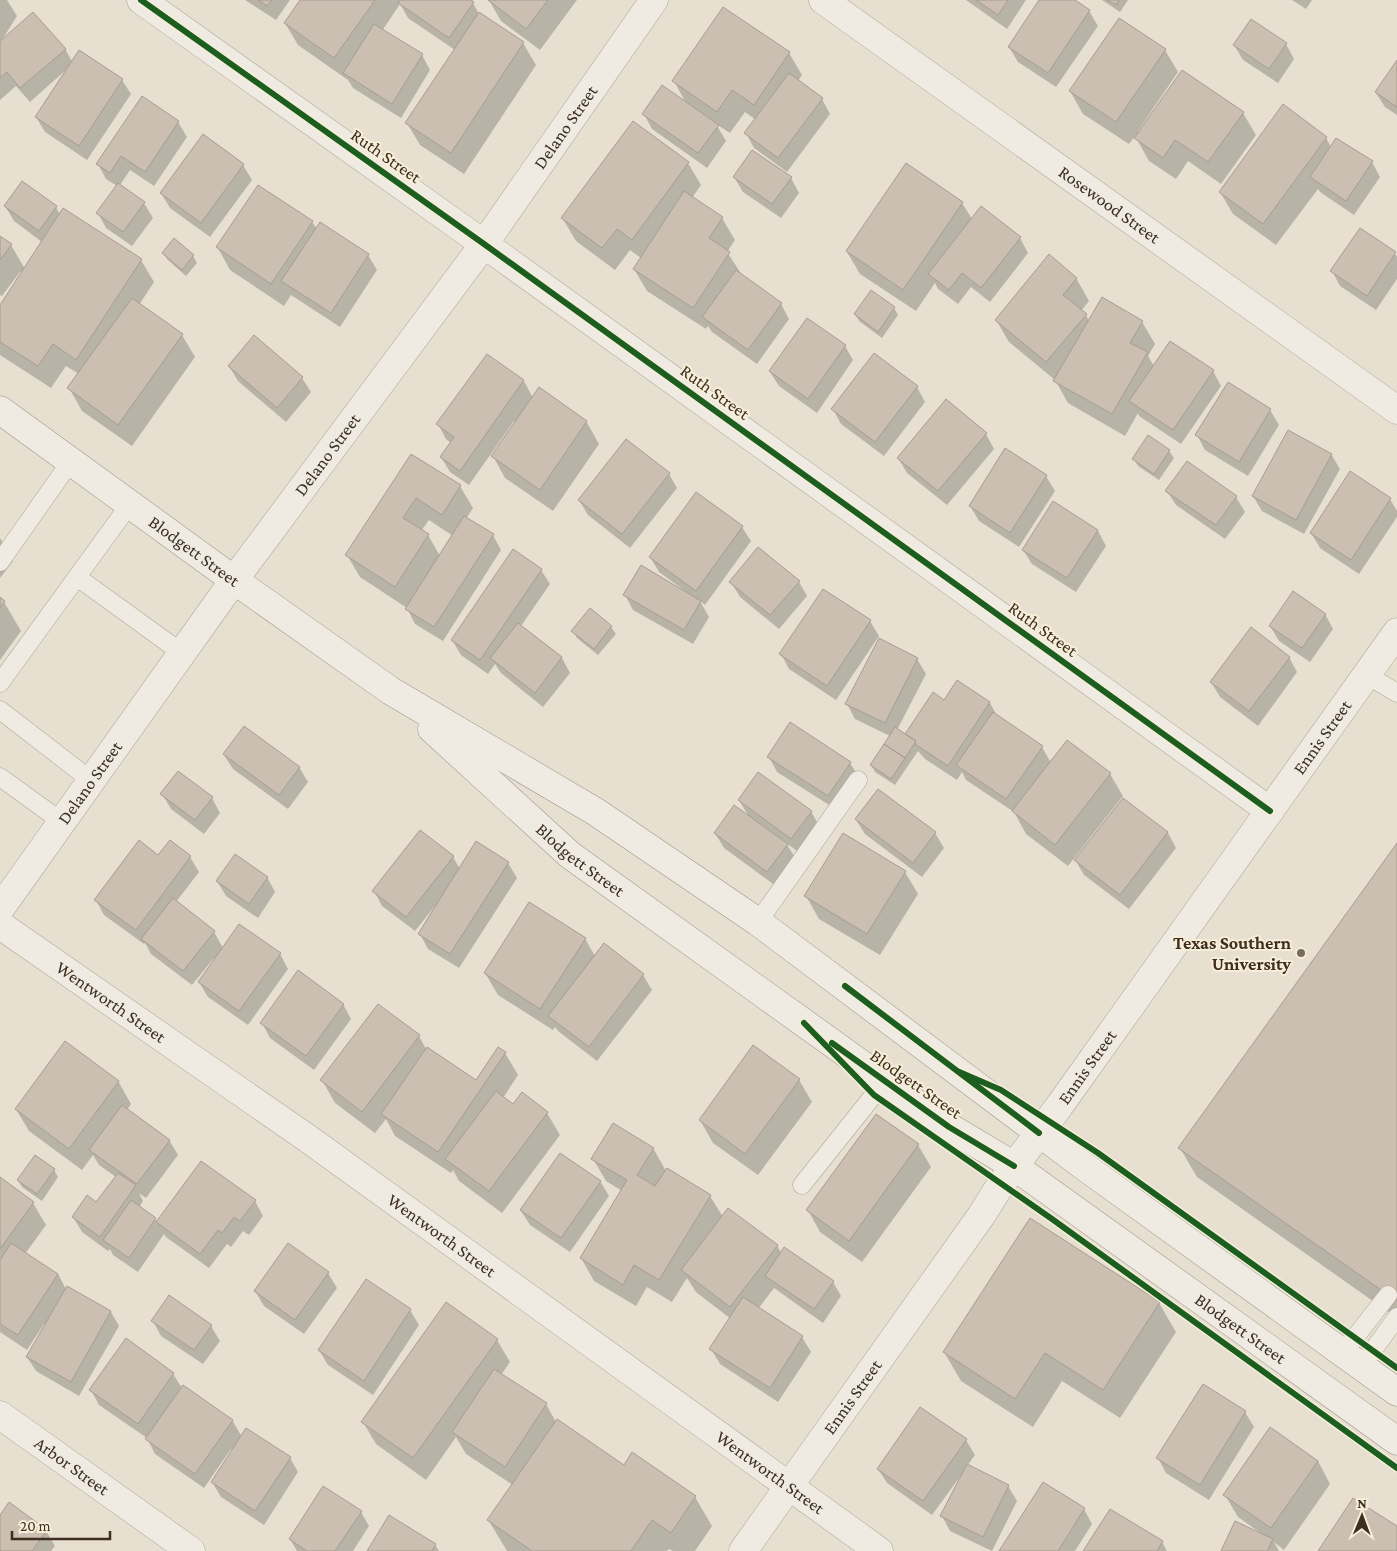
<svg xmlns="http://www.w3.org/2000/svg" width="1397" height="1551" viewBox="0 0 1397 1551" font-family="'Crimson Pro',serif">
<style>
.shadow{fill:#0003;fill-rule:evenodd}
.building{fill:#cbbfb2;stroke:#a89c90}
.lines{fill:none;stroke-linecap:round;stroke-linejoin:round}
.service-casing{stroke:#ada599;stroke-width:19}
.minor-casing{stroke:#ada599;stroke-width:29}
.tertiary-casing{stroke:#ada599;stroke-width:29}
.secondary-casing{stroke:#9c958a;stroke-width:29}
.service{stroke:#efebe3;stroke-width:18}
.minor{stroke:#efebe3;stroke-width:28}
.tertiary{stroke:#efebe3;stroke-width:28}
.secondary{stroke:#efebe3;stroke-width:28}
.cycleway-casing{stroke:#f7eed8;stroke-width:9}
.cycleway{stroke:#1b5e20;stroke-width:6}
.poi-dot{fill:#786c5e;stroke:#f7eed8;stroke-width:2}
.labels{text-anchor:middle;stroke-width:4;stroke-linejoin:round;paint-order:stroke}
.street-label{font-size:18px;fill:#3d2e20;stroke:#f7eed8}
.poi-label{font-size:18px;font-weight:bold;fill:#3d2e20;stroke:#f7eed8;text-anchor:end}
</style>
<rect width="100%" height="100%" fill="#e7e0d1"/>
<path class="shadow" d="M0 0H7L17 16 2 40 65 49 73 63 122 80 131 94 87 160 45 132 36 117 67 69 30 102 16 86 0 100Z
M245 0H290L276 20Z
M301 0H469L473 3 479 14 523 43 536 65 464 174 420 145 407 123 455 50 408 18 400 4 382 31 422 55 430 70 401 118 353 88 348 80 298 45 285 23Z
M489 0H577L540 50 501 21Z
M966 0H1026L1007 29Z
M1041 0H1072L1089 11 1098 26 1056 87 1018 62 1009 47Z
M1102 0H1128L1120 12Z
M1292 0H1312L1306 9Z
M1286 44 1294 59 1278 83 1243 60 1234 45Z
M1165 50 1178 72 1138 131 1140 133 1243 113 1256 135 1221 184 1188 161 1176 179 1149 161 1135 136 1129 144 1083 114 1070 91Z
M789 53 802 75 798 81 822 99 830 114 787 172 754 148 746 133 756 120 745 112 730 133 716 124 726 141 707 168 652 129 644 114 687 105 674 81Z
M1397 62V115L1385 107 1376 93Z
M142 98 178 122 187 137 154 186 130 170 120 185 144 203 153 218 132 246 106 228 98 213 117 186 106 179 98 164Z
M203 136 243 165 252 180 210 237 170 208 161 193Z
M1326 138 1331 147 1372 162 1380 177 1354 215 1320 192 1318 189 1276 245 1233 214 1220 192Z
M688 163 701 185 692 198 722 218 735 240 727 252 742 275 781 304 789 319 757 364 712 332 708 326 706 329 647 291 634 269 641 258 630 250 615 270 576 241 563 219Z
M734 177 791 178 799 193 781 218 743 192Z
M962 203 972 219 1020 238 1028 253 990 302 971 287 958 304 938 289 935 283 916 311 860 274 847 252Z
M5 206 56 207 60 215 141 260 154 282 139 305 182 335 195 357 132 446 82 411 69 388 79 374 66 366 51 388 0 355V307L22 273 20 272 2 296 0 295V237L11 245 25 269 42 242 14 221Z
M312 222 317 229 368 255 377 270 340 327 291 295 284 306 230 270 218 248Z
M1360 230 1397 256V279L1376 310 1340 286 1332 271Z
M175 240 193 256 197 263 186 276 168 260 163 253Z
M1076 278 1089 301 1081 311 1086 315 1089 321 1142 322 1155 344 1148 356 1154 366 1213 371 1221 386 1181 444 1139 416 1138 413 1125 436 1068 403 1055 380 1009 342 996 320Z
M871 292 894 308 898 315 882 338 859 321 855 314Z
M845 346 853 360 817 413 779 386 770 372Z
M487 355 524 381 533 398 586 421 599 444 553 511 505 478 493 456 516 423 514 421 469 485 450 472 441 457 451 443 446 439 438 424Z
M229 366 302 378 311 392 286 422 238 381Z
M917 387 925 402 884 456 841 424 833 409Z
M1270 410 1279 425 1248 476 1205 450 1197 435Z
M986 434 994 449 947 505 907 473 898 458Z
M1169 451 1174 458 1159 480 1138 466 1134 459Z
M1331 454 1340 469 1304 534 1262 511 1253 496Z
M411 455 460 486 473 508 466 519 493 535 501 550 443 641 415 624 407 608 360 577 347 555ZM429 520 453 536 440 556 428 535 421 531Z
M1350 473 1390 499 1397 511V517L1359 574 1320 548 1311 533Z
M669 474 677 488 630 548 588 515 579 500Z
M1046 476 1055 491 1019 547 979 521 970 506Z
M1167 491 1236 497 1245 512 1225 539 1176 505Z
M742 527 751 541 705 605 700 601 709 617 693 644 633 610 625 595 684 593 685 591 659 572 650 557Z
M1098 531 1106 546 1076 592 1032 564 1023 550Z
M0 538 13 561 0 578Z
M541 570 550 584 521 626 562 658 570 673 543 707 501 673 495 664 488 674 461 655 452 640Z
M731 582H799L807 596 779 629 740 597Z
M0 598 4 602 21 631 0 660Z
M590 610 611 627 616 634 598 655 577 638 573 631Z
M1325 614 1333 629 1310 662 1279 641 1270 626Z
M870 621 879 636 836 700 789 669 781 654Z
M1289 657 1297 672 1258 726 1220 697 1211 682Z
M917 659 926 674 897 730 909 738 945 702 958 682 990 703 997 716 1042 747 1051 763 1110 774 1123 796 1068 866 1026 834 1014 812 966 780 962 772 957 780 925 759 918 751 895 785 875 772 871 765 890 736 855 719 847 704Z
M224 755 299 767 308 782 288 809 233 769Z
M769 757 850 763 859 777 837 810 777 772Z
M162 794 212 798 220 813 204 834 171 809Z
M1123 799 1168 833 1176 848 1129 909 1084 875 1076 861Z
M739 800 811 811 819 826 800 853 786 843 796 859 776 886 724 848 715 833 749 817Z
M856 820 935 833 944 848 922 877 865 834Z
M1397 845V1318L1197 1177 1180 1148Z
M159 856 190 857 199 872 176 902 214 932 223 948 280 954 288 969 248 1025 208 997 199 982 215 959 214 958 192 985 151 954 145 943 144 944 104 915 96 900Z
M453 857 460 869 508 863 517 878 459 968 428 949 420 934 437 907 435 906 415 931 382 906 374 891Z
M905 872 918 894 880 955 819 919 806 896Z
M267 877 275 892 258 918 226 896 217 881Z
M585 939 595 956 643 975 652 990 597 1061 558 1031 555 1027 553 1030 498 995 485 973Z
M343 1004 351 1019 314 1070 270 1038 262 1023Z
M419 1036 426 1049 476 1081 505 1053 518 1075 503 1098 513 1106 547 1113 560 1135 502 1213 459 1181 453 1170 451 1173 395 1136 386 1119 375 1133 335 1103 322 1080Z
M799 1080 812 1102 758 1175 713 1143 700 1120Z
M118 1081 131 1104 127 1110 169 1140 178 1155 146 1198 139 1193 143 1201 139 1208 155 1219 157 1222 255 1201 263 1216 249 1235 243 1231 231 1247 227 1244 209 1268 166 1237 164 1234 138 1272 113 1255 110 1249 108 1251 82 1232 73 1217 97 1204 116 1177 99 1165 93 1155 82 1170 29 1131 16 1109Z
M918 1145 931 1167 862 1262 820 1232 808 1210Z
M653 1148 666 1171 710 1196 723 1217 777 1245 781 1253 833 1282 841 1296 823 1323 774 1288 758 1309 802 1337 811 1352 778 1402 720 1364 711 1349 731 1319 696 1292 687 1278 672 1302 647 1287 636 1306 594 1281 581 1258 622 1191 606 1181 593 1159Z
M35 1157 54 1170 58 1177 42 1201 22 1187 18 1180Z
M0 1179 33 1203 46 1225 25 1254 58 1274 66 1289 111 1312 119 1326 79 1396 36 1371 27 1357 45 1325 44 1324 27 1350 0 1332Z
M600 1181 609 1196 570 1252 530 1225 521 1211Z
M288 1245 328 1273 337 1288 304 1334 264 1306 255 1291Z
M1159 1303 1176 1332 1120 1418 1062 1381 1033 1427 961 1381 944 1352Z
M410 1310 419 1325 373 1395 328 1365 319 1350Z
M153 1321 211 1326 220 1341 203 1364 161 1336Z
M497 1340 510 1362 501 1375 546 1404 556 1422 624 1466 695 1497 712 1526 695 1551H673L669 1549 667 1551H507L489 1521 513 1485 466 1454 456 1437 426 1480 376 1444 363 1422Z
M173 1374 182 1388 232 1420 242 1437 290 1458 298 1472 264 1525 221 1497 212 1482 233 1450 231 1449 204 1488 155 1454 147 1438 99 1405 91 1390Z
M1203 1386 1245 1412 1254 1427 1209 1500 1166 1473 1158 1458Z
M921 1408 966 1440 975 1455 967 1466 1008 1486 1017 1501 992 1551 950 1531 942 1516 963 1475 962 1474 932 1515 887 1483 878 1469Z
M1318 1461 1330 1484 1284 1550 1274 1542 1279 1551H1223L1259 1532 1238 1517 1225 1495Z
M10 1504 46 1531 55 1546 51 1551H0V1517Z
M1084 1509 1092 1524 1075 1551H1001Z
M1110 1510 1162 1542 1167 1551H1085Z
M361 1512 369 1526 353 1551H297L290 1539Z
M435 1545 439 1551H368Z"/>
<path class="building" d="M258 0H272L267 6Z
M300 0H375L334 58 284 23Z
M400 0H471L474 2 449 38 398 3Z
M488 0H548L526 29Z
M976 0H1008L998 15Z
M1039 0H1075L1090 10 1048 73 1008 47Z
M1107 0H1119L1116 5Z
M723 7 790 52 754 105 732 90 717 112 672 81Z
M33 12 66 49 20 88 7 72 0 78V41Z
M479 12 524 42 451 153 405 123Z
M1119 18 1166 49 1116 122 1069 91Z
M1251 19 1287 43 1269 69 1233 45Z
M374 24 423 54 392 104 343 73Z
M79 50 123 79 79 146 35 117Z
M1397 60V107L1375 92Z
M1182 70 1244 112 1208 162 1175 140 1163 158 1134 138Z
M789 73 823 98 778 158 744 133Z
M662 85 719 125 698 153 642 114Z
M142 96 179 121 145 172 121 156 110 173 96 164Z
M1283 104 1327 137 1263 224 1219 192Z
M633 121 689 162 632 240 617 229 602 248 561 218Z
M203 134 244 164 201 223 160 193Z
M1336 138 1373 161 1346 201 1310 177Z
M752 150 792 177 772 204 733 177Z
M906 163 963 202 903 290 846 251Z
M22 181 57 206 39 231 4 206Z
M118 183 145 202 123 232 96 213Z
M258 185 313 221 271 284 216 247Z
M684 191 723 217 709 238 730 252 693 308 633 269Z
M981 206 1021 237 981 288 962 273 949 290 928 274Z
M63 208 142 259 76 360 53 344 38 366 0 342V305Z
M320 222 369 254 331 313 281 281Z
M1360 228 1396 252 1367 296 1330 271Z
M0 236 12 244 0 260Z
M174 238 194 255 182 270 162 253Z
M1049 254 1077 278 1063 295 1087 314 1046 362 995 320Z
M736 270 782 303 748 350 702 317Z
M871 290 895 307 878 332 854 314Z
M1102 297 1143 321 1130 343 1148 352 1112 414 1053 381Z
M132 298 183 334 118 425 67 388Z
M807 318 846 345 808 399 769 371Z
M254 335 303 377 277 408 228 366Z
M1170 341 1214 370 1173 430 1129 401Z
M874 353 918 386 875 442 831 409Z
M487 354 524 380 460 471 440 457 454 437 436 424Z
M1228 382 1271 409 1239 462 1195 435Z
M539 387 587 421 540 490 491 456Z
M946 399 987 433 938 491 897 458Z
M1288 430 1332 454 1296 520 1252 496Z
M1148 435 1170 450 1154 474 1132 459Z
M626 439 670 473 622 534 578 500Z
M1005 448 1047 475 1010 533 969 506Z
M411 454 461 485 442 515 416 498 403 518 429 534 395 587 345 555Z
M1187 461 1237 496 1216 525 1165 491Z
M1350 471 1391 498 1351 560 1310 533Z
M696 492 743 526 696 591 649 557Z
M1053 501 1098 530 1067 578 1022 550Z
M464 516 494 534 434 627 405 609Z
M758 547 800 581 770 615 729 582Z
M513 549 542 569 480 660 451 640Z
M641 565 701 601 684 630 623 595Z
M823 589 871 620 827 686 779 654Z
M1293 591 1326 614 1302 648 1269 626Z
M0 597 5 601 0 608Z
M590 608 612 626 594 649 571 631Z
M518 623 562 657 535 693 490 658Z
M1251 627 1290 657 1249 711 1210 682Z
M879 638 918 658 885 723 845 704Z
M957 680 990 702 948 766 915 744 916 741 905 734 933 692 944 700Z
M993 712 1043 746 1006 799 956 765Z
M790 722 851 762 828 796 767 757Z
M244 726 300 767 279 795 223 754Z
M895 727 916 741 905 758 884 744Z
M1067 740 1111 773 1055 845 1012 811Z
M884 744 905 758 891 779 870 765Z
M178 771 213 797 195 820 160 794Z
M758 772 812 811 791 839 738 800Z
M878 789 936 832 913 863 855 819Z
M1123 798 1168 832 1120 895 1074 860Z
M734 805 788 844 767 872 714 833Z
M420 830 454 856 406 917 372 891Z
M843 833 906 871 867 934 804 896Z
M139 840 158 855 170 840 191 856 136 930 94 900Z
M476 841 509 862 450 954 418 934Z
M1397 843V1301L1178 1148Z
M235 854 268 877 249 904 216 881Z
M173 898 215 931 183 971 141 939Z
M529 902 586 938 540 1009 484 973Z
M239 924 281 953 239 1011 198 982Z
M604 943 644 974 589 1047 548 1016Z
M298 970 344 1004 306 1056 260 1023Z
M378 1004 420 1035 362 1112 320 1080Z
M65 1041 119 1081 69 1149 15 1109Z
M753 1045 800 1079 745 1154 699 1120Z
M427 1047 476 1080 498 1047 506 1052 438 1152 381 1114Z
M496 1091 513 1104 522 1092 548 1112 489 1191 445 1159Z
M122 1105 170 1140 137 1184 89 1150Z
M876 1114 919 1144 849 1241 806 1210Z
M613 1123 654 1148 637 1175 655 1186 667 1168 711 1195 659 1280 634 1265 623 1285 580 1258 627 1180 591 1159Z
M560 1153 601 1181 561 1238 520 1210Z
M35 1155 55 1169 37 1194 17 1180Z
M201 1161 256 1200 240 1221 234 1217 222 1233 218 1230 200 1254 156 1222Z
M118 1173 136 1185 100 1237 72 1217 87 1195 96 1202Z
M0 1177 34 1202 0 1249Z
M131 1200 156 1218 129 1258 103 1240Z
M728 1208 778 1245 730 1307 681 1270Z
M1030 1218 1160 1302 1103 1390 1045 1353 1015 1399 943 1352Z
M11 1243 58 1274 18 1335 0 1324V1260Z
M288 1243 329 1272 295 1320 254 1291Z
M784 1247 834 1281 814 1309 765 1276Z
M366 1279 411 1309 364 1381 318 1350Z
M67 1286 111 1311 71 1382 26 1357Z
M169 1295 212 1325 194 1350 151 1321Z
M743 1297 803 1336 770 1388 709 1349Z
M446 1302 498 1339 413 1458 361 1422Z
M126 1338 174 1373 138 1424 89 1390Z
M494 1369 547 1403 505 1467 452 1432Z
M1203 1384 1246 1411 1200 1485 1156 1458Z
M183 1385 233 1420 195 1474 145 1439Z
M920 1407 967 1439 923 1501 877 1469Z
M557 1419 624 1465 632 1452 696 1496 671 1533 652 1520 631 1551H532L487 1520Z
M1270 1427 1318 1461 1271 1528 1223 1495Z
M246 1428 291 1457 255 1511 211 1482Z
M967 1464 1009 1485 983 1537 940 1516Z
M1043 1482 1085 1508 1058 1551H999Z
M323 1486 362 1511 335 1551H307L289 1539Z
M1353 1498 1397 1526V1551H1318Z
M9 1502 47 1530 32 1551H0V1515Z
M1110 1509 1163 1541 1157 1551H1083Z
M389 1515 436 1544 432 1551H367Z
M1235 1521 1273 1539 1267 1551H1221Z"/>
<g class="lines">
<defs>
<path id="service" d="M0 562 71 461
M77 577 182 653
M1367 675 1397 693
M0 683 130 504
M0 710 92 781
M0 777 62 822
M758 922 858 780
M802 1185 885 1081
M1342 1354 1388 1295
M1361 1367 1397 1317"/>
<g id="minor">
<path d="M141 0 484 244 1270 811"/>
<path id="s1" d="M823 0 1397 410"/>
<path id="s2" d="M0 909 234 580 484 244 654 0"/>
<path id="s3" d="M0 925 307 1138 879 1551"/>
<path id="s4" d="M0 1415 191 1551"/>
</g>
<g id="tertiary">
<path id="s5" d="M743 1551 981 1216 1001 1184 1060 1105 1397 632"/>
</g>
<g id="secondary">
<path id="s6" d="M0 410 234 580 391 691 596 812 758 922 1085 1167 1397 1392"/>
<path id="s7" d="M432 729 570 855 949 1127 1014 1166 1397 1441"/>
</g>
</defs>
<use href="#service" class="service-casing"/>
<use href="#minor" class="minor-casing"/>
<use href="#tertiary" class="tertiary-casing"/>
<use href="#secondary" class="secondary-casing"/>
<use href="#service" class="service"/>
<use href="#minor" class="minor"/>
<use href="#tertiary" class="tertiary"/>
<use href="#secondary" class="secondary"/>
<defs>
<path id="cycleway" d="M141 0 484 244 1270 811
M845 986 1039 1133
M804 1023 874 1095 1052 1219 1397 1468
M832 1043 949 1127 1014 1166
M957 1071 1001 1090 1098 1153 1397 1368"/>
</defs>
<use href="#cycleway" class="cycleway-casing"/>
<use href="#cycleway" class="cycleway"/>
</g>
<circle class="poi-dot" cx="1301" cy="953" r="5"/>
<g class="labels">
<g class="street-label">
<text dy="6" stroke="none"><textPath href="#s2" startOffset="965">Delano Street</textPath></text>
<text transform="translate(386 156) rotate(35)" y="6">Ruth Street</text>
<text dy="6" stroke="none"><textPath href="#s1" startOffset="352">Rosewood Street</textPath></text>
<text transform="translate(715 392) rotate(36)" y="6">Ruth Street</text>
<text dy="6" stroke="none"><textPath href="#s2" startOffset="560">Delano Street</textPath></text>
<text dy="6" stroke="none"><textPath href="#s6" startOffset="240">Blodgett Street</textPath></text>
<text transform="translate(1043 629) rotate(36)" y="6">Ruth Street</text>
<text dy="6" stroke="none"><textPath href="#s5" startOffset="999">Ennis Street</textPath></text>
<text dy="6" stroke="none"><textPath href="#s2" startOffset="155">Delano Street</textPath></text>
<text dy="6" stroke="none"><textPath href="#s7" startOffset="198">Blodgett Street</textPath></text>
<text dy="6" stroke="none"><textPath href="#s3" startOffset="135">Wentworth Street</textPath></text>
<text dy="6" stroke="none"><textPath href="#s5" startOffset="594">Ennis Street</textPath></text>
<text transform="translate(916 1084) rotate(35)" y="6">Blodgett Street</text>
<text dy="6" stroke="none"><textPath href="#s3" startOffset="540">Wentworth Street</textPath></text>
<text dy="6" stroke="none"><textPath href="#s7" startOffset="1008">Blodgett Street</textPath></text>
<text dy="6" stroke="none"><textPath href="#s5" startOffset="189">Ennis Street</textPath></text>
<text dy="6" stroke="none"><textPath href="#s4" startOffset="88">Arbor Street</textPath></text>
<text dy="6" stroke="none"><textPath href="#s3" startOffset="945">Wentworth Street</textPath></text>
</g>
<g class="poi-label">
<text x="1291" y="949">Texas Southern<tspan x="1291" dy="21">University</tspan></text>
</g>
</g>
<g transform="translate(1362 1516) rotate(1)" stroke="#f7eed8" stroke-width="4" paint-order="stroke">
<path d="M0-4L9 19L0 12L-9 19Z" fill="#3d2e20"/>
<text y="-8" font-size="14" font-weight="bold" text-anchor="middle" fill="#3d2e20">N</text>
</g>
<path d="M12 1531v8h98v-8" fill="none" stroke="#3d2e20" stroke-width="2.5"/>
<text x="20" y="1531" font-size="15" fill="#3d2e20" stroke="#f7eed8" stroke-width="4" paint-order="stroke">20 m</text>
</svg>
